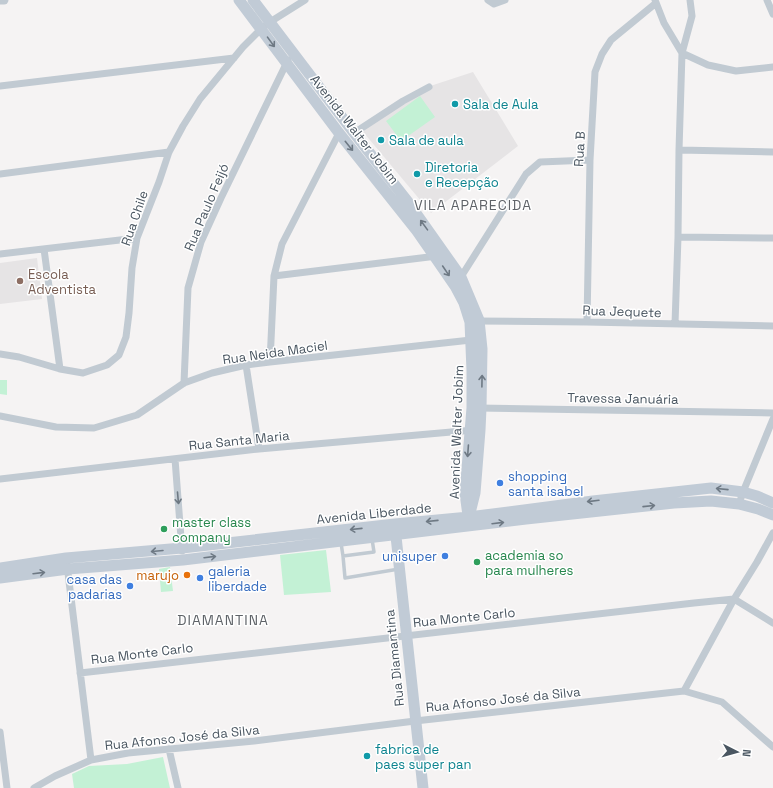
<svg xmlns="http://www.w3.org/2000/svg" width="773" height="788" viewBox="0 0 773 788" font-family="'Space Grotesk',sans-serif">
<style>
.education{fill:#e6e4e5}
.green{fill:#c3f1d5}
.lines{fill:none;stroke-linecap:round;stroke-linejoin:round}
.service{stroke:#c1cad2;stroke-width:3.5}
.minor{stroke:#c1cad2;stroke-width:7}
.tertiary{stroke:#c1cad2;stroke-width:9}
.secondary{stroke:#c1cbd6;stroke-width:11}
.oneway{stroke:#6e7984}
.oneway2{stroke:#6e7983}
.culture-dot{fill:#0f9aa8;stroke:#fff;stroke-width:1.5}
.education-dot{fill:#8d6e63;stroke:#fff;stroke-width:1.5}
.shop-dot{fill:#3f7fe0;stroke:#fff;stroke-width:1.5}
.leisure-dot{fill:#2e9e5b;stroke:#fff;stroke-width:1.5}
.food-dot{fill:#e8710a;stroke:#fff;stroke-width:1.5}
.labels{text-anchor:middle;stroke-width:3;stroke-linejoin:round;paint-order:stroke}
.culture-label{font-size:13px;fill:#0d838f;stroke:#fff;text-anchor:start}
.street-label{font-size:13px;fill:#4a5661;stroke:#fff}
.education-label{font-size:13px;fill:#785e54;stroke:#fff;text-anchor:start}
.shop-label{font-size:13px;fill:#366cbe;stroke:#fff;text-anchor:start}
.leisure-label{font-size:13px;fill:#27864d;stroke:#fff;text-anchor:start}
.food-label{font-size:13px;fill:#c56008;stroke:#fff;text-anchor:end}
.neighbourhood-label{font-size:14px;letter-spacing:1px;fill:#5f6368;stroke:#fff}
</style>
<rect width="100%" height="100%" fill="#f5f3f3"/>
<path class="education" d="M473 72 518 146 431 213 359 127 415 91Z
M37 258 42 299 0 304V263Z"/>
<path class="green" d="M420 96 435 117 401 141 386 121Z
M0 380H7V395L0 394Z
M326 550 331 592 284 595 280 555Z
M170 567 173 591 161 592 159 569Z
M163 757 170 788H74L72 774 89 766 127 764Z"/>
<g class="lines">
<path class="service" d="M341 543 343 556 374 552 372 539
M343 556 345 578 399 569"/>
<path class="minor" d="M488 0 494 4 505 0
M655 0 664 23 682 53 708 65 736 71 773 67
M767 0 773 14
M0 86 234 58
M354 133 403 101 429 87
M679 150 773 152
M0 174 169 152
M678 237 773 238
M44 249 60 369
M0 254 137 238
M274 276 437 256
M459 280 526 174 540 162 590 160
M477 321 587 322 773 326
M587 322 590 160 595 72 602 54 611 40 656 3
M675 324 678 237 679 150 682 53 692 16 690 0
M0 354 19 357 60 369 83 373 107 365 119 355 126 337 129 313 132 268 137 238 159 182 169 152 183 126 200 99 243 47 261 29 270 22 305 0
M270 362 274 276 282 244 339 133
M246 365 259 449
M184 383 188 288 201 242 221 198 288 60
M478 408 773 413
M0 416 56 427 94 428 137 415 184 383 212 373 246 365 270 362 471 340
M175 459 182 551
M0 479 259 449 474 430
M739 504 743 492 773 419
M67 565 91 760
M80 673 694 603 734 599 773 623
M684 691 734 599 757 562 773 533
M0 732 7 788
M169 749 178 788
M34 788 55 776 91 760 128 753 254 741 415 721 684 691 722 702 773 747"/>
<path class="tertiary" d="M0 0H4"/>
<path class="secondary" d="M239 0 339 133 417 231 455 286 464 303 470 322 472 371V408L465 493 469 523
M253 0 354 133 408 202 461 277 479 320 482 349 481 408 480 430 475 493 470 513
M395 527 423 788
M0 568 66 558 182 548 395 524 469 517 593 501 711 488 743 492 757 496 773 503
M0 578 68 569 183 560 526 519 674 503 711 501 739 504 758 509 773 515"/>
</g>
<defs><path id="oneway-shaft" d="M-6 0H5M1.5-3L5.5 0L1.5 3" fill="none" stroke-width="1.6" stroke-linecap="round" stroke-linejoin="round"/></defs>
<g class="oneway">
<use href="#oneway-shaft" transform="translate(271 42) rotate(54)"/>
<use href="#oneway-shaft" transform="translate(349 146) rotate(51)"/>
<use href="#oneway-shaft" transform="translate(424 225) rotate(-126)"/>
<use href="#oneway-shaft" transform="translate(446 271) rotate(56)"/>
<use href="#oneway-shaft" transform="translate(482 381) rotate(-89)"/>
<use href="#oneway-shaft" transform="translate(468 451) rotate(94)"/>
<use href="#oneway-shaft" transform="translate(722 489) rotate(-174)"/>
<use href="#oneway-shaft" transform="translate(593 501) rotate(173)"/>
<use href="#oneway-shaft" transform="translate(649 506) rotate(-6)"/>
<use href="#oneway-shaft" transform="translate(432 521) rotate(174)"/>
<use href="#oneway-shaft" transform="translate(498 523) rotate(-7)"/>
<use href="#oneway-shaft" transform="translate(356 529) rotate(174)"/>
<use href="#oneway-shaft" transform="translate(157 551) rotate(175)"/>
<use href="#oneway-shaft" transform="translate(210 557) rotate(-7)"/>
<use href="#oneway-shaft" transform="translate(39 573) rotate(-7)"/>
</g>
<use class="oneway2" href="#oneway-shaft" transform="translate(178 498) rotate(85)"/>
<g class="culture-dot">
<circle cx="455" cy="104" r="4"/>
<circle cx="381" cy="140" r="4"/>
<circle cx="417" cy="174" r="4"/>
<circle cx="367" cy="756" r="4"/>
</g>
<circle class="education-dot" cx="20" cy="281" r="4"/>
<g class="shop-dot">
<circle cx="500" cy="483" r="4"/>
<circle cx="445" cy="556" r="4"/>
<circle cx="200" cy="578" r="4"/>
<circle cx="130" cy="586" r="4"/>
</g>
<g class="leisure-dot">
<circle cx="164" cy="529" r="4"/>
<circle cx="477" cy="562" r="4"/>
</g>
<circle class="food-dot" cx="187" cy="575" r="4"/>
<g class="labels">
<g class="culture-label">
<text x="463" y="109">Sala de Aula</text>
<text x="389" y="145">Sala de aula</text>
<text x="425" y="172">Diretoria<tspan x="425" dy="15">e Recepção</tspan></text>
<text x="375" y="754">fabrica de<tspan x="375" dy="15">paes super pan</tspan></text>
</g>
<g class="street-label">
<text transform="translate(355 129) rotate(52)" y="5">Avenida Walter Jobim</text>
<text transform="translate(579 149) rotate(-87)" y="5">Rua B</text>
<text transform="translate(206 207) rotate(-67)" y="5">Rua Paulo Feijó</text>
<text transform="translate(134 218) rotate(-71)" y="5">Rua Chile</text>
<text transform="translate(622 311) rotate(2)" y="5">Rua Jequete</text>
<text transform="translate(275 352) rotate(-8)" y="5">Rua Neida Maciel</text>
<text transform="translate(623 398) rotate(1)" y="5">Travessa Januária</text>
<text transform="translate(456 432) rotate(-88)" y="5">Avenida Walter Jobim</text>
<text transform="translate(239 440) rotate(-6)" y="5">Rua Santa Maria</text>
<text transform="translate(374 513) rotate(-6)" y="5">Avenida Liberdade</text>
<text transform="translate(464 617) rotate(-6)" y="5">Rua Monte Carlo</text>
<text transform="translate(142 653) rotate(-7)" y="5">Rua Monte Carlo</text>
<text transform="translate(394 658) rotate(-96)" y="5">Rua Diamantina</text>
<text transform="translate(503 699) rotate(-6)" y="5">Rua Afonso José da Silva</text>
<text transform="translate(182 737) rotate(-6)" y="5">Rua Afonso José da Silva</text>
</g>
<g class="education-label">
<text x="28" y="279">Escola<tspan x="28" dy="15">Adventista</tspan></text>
</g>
<g class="shop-label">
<text x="508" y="481">shopping<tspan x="508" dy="15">santa isabel</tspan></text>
<text x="437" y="561" text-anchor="end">unisuper</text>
<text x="208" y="576">galeria<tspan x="208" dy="15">liberdade</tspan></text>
<text x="122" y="584" text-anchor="end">casa das<tspan x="122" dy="15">padarias</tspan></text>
</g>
<g class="leisure-label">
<text x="172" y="527">master class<tspan x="172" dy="15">company</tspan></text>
<text x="485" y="560">academia so<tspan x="485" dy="15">para mulheres</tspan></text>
</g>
<g class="food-label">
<text x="179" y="580">marujo</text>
</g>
<g class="neighbourhood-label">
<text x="473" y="210">VILA APARECIDA</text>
<text x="223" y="625">DIAMANTINA</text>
</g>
</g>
<g transform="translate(737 752) rotate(96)" stroke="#ffffff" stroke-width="3" paint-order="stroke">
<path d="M0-3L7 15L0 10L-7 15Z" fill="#4a5661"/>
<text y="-6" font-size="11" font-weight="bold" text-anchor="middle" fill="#4a5661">N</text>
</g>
</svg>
